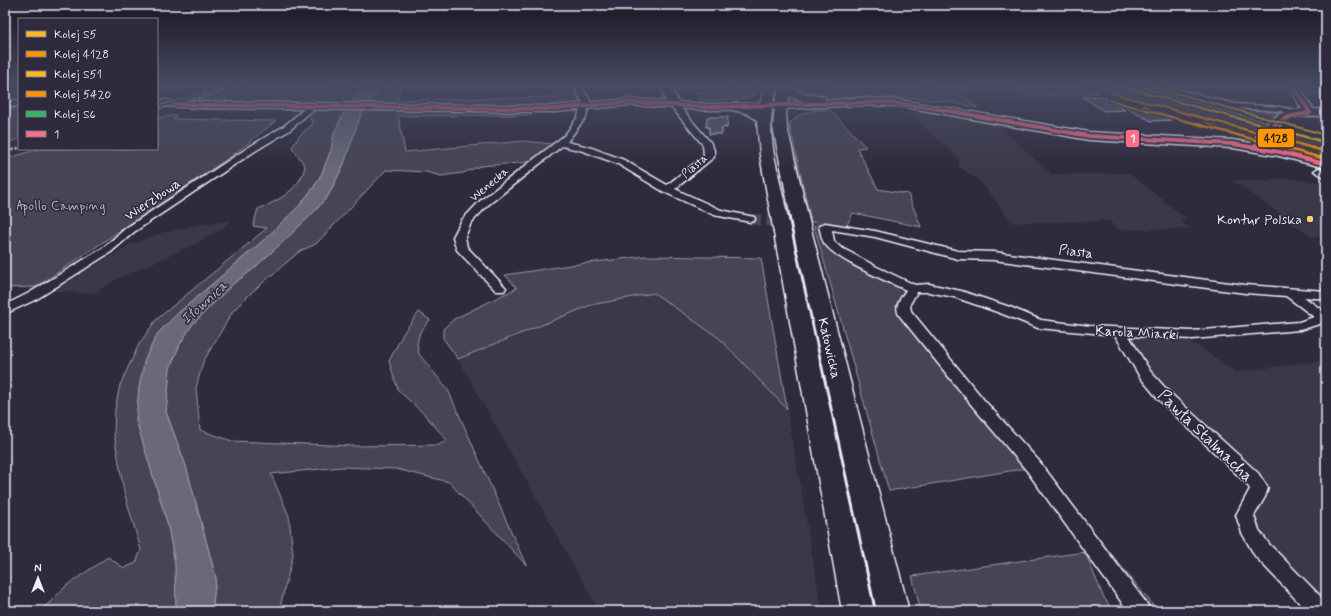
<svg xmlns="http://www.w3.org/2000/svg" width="1331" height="616" viewBox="0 0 1331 616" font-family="Mynerve,sans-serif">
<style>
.built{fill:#3b3749}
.green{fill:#464455;stroke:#979aa6}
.water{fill:#696978;stroke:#9c9fab}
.building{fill:#575565;stroke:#e8f1f8}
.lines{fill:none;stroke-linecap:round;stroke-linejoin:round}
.street-tunnel{stroke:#4b4859;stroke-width:11;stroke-dasharray:11 5.5;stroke-linecap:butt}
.street-casing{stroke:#e8f1f8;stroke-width:3}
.secondary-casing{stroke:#e8f1f8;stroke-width:3}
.primary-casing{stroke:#e8f1f8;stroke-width:3}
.street{fill:#2f2a3d;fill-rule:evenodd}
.secondary{fill:#2f2a3d;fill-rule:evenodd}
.primary{fill:#2f2a3d;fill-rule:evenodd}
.rail{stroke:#e8f1f8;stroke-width:2;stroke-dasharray:4 2;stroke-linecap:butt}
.bus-1-casing{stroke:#2f2a3d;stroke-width:6}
.bus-1{stroke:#fb6d88;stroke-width:4}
.rail-1-casing{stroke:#2f2a3d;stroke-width:3}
.rail-2-casing{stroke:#2f2a3d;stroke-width:3}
.rail-3-casing{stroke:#2f2a3d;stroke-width:3}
.rail-4-casing{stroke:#2f2a3d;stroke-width:3}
.rail-5-casing{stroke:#2f2a3d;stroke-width:3}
.rail-1{fill:#fbb81f;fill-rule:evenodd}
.rail-2{fill:#ff9500;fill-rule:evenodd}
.rail-3{fill:#fbb81f;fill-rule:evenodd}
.rail-4{fill:#ff9500;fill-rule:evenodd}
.rail-5{fill:#37b462;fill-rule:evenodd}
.poi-dot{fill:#ffd166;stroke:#2f2a3d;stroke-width:1.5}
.labels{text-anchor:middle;stroke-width:3;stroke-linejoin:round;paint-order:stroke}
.far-street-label{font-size:12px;fill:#e8f1f8;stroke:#2f2a3d}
.street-label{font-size:14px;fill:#e8f1f8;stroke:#2f2a3d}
.park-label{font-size:14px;fill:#afb4bf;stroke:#2f2a3d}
.poi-label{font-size:14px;fill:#e8f1f8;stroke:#2f2a3d;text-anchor:end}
.water-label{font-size:15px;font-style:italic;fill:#afb4be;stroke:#2f2a3d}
.near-street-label{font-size:17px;fill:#e8f1f8;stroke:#2f2a3d}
.line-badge{stroke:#2f2a3d;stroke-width:1.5}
.badge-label{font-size:11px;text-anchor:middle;font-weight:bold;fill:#fff}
.pale-badge-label{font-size:11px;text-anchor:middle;font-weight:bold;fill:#111}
</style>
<rect width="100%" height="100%" fill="#2f2a3d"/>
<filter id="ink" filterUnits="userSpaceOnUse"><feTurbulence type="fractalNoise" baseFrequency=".025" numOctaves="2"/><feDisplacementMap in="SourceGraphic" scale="8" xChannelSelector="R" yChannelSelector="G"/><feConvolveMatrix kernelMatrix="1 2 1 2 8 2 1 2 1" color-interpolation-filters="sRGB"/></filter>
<g filter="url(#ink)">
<path class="built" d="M226 85H250L157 111V104Z
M1108 85H1129L1318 136 1326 138V145Z
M907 110 1002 126 1007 134 1052 174 1129 173 1187 219H1179L1190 229 1118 230 1109 221 1012 223 981 182 959 167V159Z
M1269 179H1294L1326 183V237H1312L1232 180H1271Z
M232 220 221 230 193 245 121 277 93 293 53 291 129 245 161 233 197 225Z
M654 293 719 338 787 409 822 611H597V607L458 359 591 305Z
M1137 338 1185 339 1202 348 1235 372 1319 361 1326 366V604L1264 546 1252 517 1270 490 1160 385 1139 359 1130 340Z"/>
<path class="green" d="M249 85H366L349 104 189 102Z
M381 85H401L397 100 552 97 555 85H572L580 101 576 105 562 107 366 105 377 93Z
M737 85H760L754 95 744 99 700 101 695 92 738 89Z
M799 85H1108L1259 126 1249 137H1242L1205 122 1200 118 1203 117 1109 89 1094 91 1099 93 1027 96 1012 87 955 90 978 108 949 102 915 98 806 95 798 92 797 89Z
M1129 85H1146L1230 106 1245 113 1267 119 1265 122Z
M1302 85 1326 88V95L1308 94Z
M1243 108 1284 111 1271 115 1269 118 1250 112Z
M5 109H19V139L5 143Z
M829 109 866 147 857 148 878 189 908 194 921 227 853 213 846 227 811 222 790 127V122L793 121C801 110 816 111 829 109Z
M316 110H345L334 133 331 150 322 173 314 187 299 206 265 239 177 314 158 333 145 359 139 388 136 420 167 522 175 563 176 611H38L47 605 67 585 108 557 124 568 136 563 141 550 124 492 114 434 115 409 120 385 139 344 156 320 267 228 253 226 258 209C278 201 301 189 305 166L292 147 300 135 313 124 309 117Z
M363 110 531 112 530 115 398 116 405 152 524 141 553 144 532 162 480 166 463 173 441 176 426 172 386 170 316 244 300 251 252 292 233 311 203 362 196 388 200 430 232 441 355 446 439 445 447 440 424 414 398 390 389 361 404 332 419 312 430 320 420 332 417 344 419 354 448 390 526 565 449 482 396 469 341 467 271 474 289 516 293 555 279 611H212L216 578 186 466 166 412 170 368 180 344 192 325 233 284 252 270 286 239 314 212 328 196 344 164 349 146Z
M176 115 174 119 276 121 233 155 36 287 5 288V159L39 149H157V118Z
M1280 132 1326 145V153H1318L1314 156 1286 148 1274 143V139Z
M814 226 822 228 826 243 902 287 904 291 896 306 900 317 1028 468 889 491Z
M646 256 761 258 787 409 719 338 654 293 591 305 458 359 443 338V329L454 319 517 288 505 275 570 265Z
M1103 544 1158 611H1152Z
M1085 552 1103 596 1113 611H921L912 576Z"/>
<path class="water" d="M366 85H381L361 114 344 164 328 196 314 212 286 239 252 270 233 284 192 325 180 344 170 368 166 412 186 466 216 578 212 611H176L175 563 167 522 136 420 139 388 145 359 158 333 177 314 265 239 299 206 314 187 322 173 331 150 334 133 349 104Z"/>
<path class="building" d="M1102 96 1125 110 1104 111 1083 97Z
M1145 106 1171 120 1151 121 1126 107Z
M707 117H728L727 128 722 127V134H709V127H706Z"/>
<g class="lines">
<path class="street-tunnel" d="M750 219 825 226"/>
<defs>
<path id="street" d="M573 85H581L593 106 588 108 586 117 567 142 589 147 624 160 667 185 704 156 703 145 669 104 673 102H676L710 142 714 150V157L675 189 721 210 754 217 755 219 754 221 750 222 714 215 664 192 618 164 583 151 562 146 488 205 471 223 465 237 467 247 506 288 504 291H496L457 250 453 237 462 220 480 201 565 135 578 117 580 107 584 105Z
M1145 85H1159L1236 104 1280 107 1299 111 1300 113 1296 115 1280 111 1236 108 1146 87Z
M309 105H312L316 107 290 130 255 151 134 232 111 252 37 299 5 314V305L29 293 103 248 126 228 249 147 284 126Z
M1319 168 1326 171V178L1314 171Z
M825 223 875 231 958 251 994 252 1245 285 1326 291V299L1304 297 1326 313V322L1300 330 1192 339 1129 336 1150 371 1169 392 1258 473 1268 488 1265 497 1254 516 1259 530 1269 544 1326 602V611H1307L1255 556 1242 533 1236 515 1250 489 1246 483 1159 400 1140 377 1115 335 1038 328 1000 313 954 297 929 292H917L910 304 911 311 984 400 1039 461 1147 604 1150 611H1128L1027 471 974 408 899 315C894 306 901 298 906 290 887 281 836 260 825 244 821 239 821 232 819 226ZM832 230 875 237 958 259 994 260 1245 293 1286 296 1314 317 1299 322 1192 331 1090 326 1041 320 1010 307 961 291 929 284 915 285 877 267 840 247 834 241Z"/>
<path id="secondary" d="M660 85H670L678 102 706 104 781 103 859 98 900 100 1089 132 1233 140 1251 143C1266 124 1275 110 1302 109L1288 85H1298L1313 109 1326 110V116C1290 115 1285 115 1262 145L1326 160V168L1279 156 1233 148 1089 140 900 106 865 105 781 109 706 110 629 105 555 112 205 108 157 106V100L205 102 555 106 629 99 666 101Z
M19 100V106L5 107V101Z"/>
<path id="primary" d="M766 85H778C769 109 770 130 774 155L874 611H842L760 155 757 120 746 113 732 110 730 107 732 104C740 102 751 105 758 110Z
M781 85H793L792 88 805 94 824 97 826 100 824 103C813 105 799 100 789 96L786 113 787 127 811 229 909 611H877L793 229 773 127 776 99Z"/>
</defs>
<use href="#street" class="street-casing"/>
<use href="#secondary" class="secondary-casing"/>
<use href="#primary" class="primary-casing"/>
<use href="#street" class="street"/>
<use href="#secondary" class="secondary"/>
<use href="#primary" class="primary"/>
<path class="rail" d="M157 109 243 85
M5 152 19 148"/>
<defs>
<path id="bus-1" d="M157 103 205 105 555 109 629 102 706 107 883 102 927 107 1089 136 1233 144 1280 152 1326 164
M1255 146C1272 124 1281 116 1310 113L1293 85"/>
</defs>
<use href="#bus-1" class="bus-1-casing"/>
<use href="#bus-1" class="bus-1"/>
<defs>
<path id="rail-1" d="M1113 85H1120L1326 141V144Z"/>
<path id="rail-2" d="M1112 92 1326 150V152H1322L1112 94Z"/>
<path id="rail-3" d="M1143 85H1150L1326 134V136Z"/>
<path id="rail-4" d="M1109 99 1324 157 1325 158 1320 159 1109 101Z"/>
<path id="rail-5" d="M228 85H235L157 107V105Z"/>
</defs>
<use href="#rail-1" class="rail-1-casing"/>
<use href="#rail-2" class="rail-2-casing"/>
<use href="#rail-3" class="rail-3-casing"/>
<use href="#rail-4" class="rail-4-casing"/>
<use href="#rail-5" class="rail-5-casing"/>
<use href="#rail-1" class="rail-1"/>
<use href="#rail-2" class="rail-2"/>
<use href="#rail-3" class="rail-3"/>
<use href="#rail-4" class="rail-4"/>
<use href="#rail-5" class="rail-5"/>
</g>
</g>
<linearGradient id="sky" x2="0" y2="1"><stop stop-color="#1a1722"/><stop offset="0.5" stop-color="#474a62"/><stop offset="1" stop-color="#474a62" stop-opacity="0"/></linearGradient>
<rect width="1331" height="171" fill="url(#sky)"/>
<circle class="poi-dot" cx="1310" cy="219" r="4"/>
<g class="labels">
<g class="far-street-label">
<text transform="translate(694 166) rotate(-41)" y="4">Piasta</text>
<text transform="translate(489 184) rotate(-40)" y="4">Wenecka</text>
</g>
<g class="street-label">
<text transform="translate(152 199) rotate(-34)" y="5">Wierzbowa</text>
<text transform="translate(1076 251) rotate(7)" y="5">Piasta</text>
<text transform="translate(1137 332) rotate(3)" y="5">Karola Miarki</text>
<text transform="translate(830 348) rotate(77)" y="5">Katowicka</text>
</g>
<g class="park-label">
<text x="61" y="210">Apollo Camping</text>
</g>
<g class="poi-label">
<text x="1302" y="224">Kontur Polska</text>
</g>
<g class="water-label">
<text transform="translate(204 302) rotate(-42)" y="5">Iłownica</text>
</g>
<g class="near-street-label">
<text transform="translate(1206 435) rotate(44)" y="6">Pawła Stalmacha</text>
</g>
</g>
<g class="line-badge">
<rect x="1257" y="128" width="38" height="20" rx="4" fill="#ff9500"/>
<rect x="1125" y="129" width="15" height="19" rx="4" fill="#fb6d88"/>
</g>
<g class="badge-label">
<text x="1133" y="142">1</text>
</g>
<g class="pale-badge-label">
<text x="1276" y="142">4128</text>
</g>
<rect width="1331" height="616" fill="none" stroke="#2f2a3d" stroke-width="20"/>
<rect x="10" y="10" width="1311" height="596" fill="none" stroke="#e8f1f8" stroke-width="1.5" filter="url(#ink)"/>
<rect x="18" y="18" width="140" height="132" fill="#2f2a3d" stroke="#797a88"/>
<rect x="26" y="31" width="20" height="6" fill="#fbb81f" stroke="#797a88"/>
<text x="54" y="38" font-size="12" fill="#e8f1f8">Kolej S5</text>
<rect x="26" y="51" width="20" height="6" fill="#ff9500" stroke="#797a88"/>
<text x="54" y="58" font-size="12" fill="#e8f1f8">Kolej 4128</text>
<rect x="26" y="71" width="20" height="6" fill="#fbb81f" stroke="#797a88"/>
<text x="54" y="78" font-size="12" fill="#e8f1f8">Kolej S51</text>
<rect x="26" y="91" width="20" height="6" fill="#ff9500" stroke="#797a88"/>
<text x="54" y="98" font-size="12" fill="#e8f1f8">Kolej 5420</text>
<rect x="26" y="111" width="20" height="6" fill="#37b462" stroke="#797a88"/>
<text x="54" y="118" font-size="12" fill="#e8f1f8">Kolej S6</text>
<rect x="26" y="131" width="20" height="6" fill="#fb6d88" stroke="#797a88"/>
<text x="54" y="138" font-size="12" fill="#e8f1f8">1</text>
<g transform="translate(38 578)" stroke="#2f2a3d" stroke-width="3" paint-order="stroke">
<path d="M0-3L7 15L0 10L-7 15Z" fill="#e8f1f8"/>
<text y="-6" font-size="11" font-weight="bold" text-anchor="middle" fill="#e8f1f8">N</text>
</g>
</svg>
